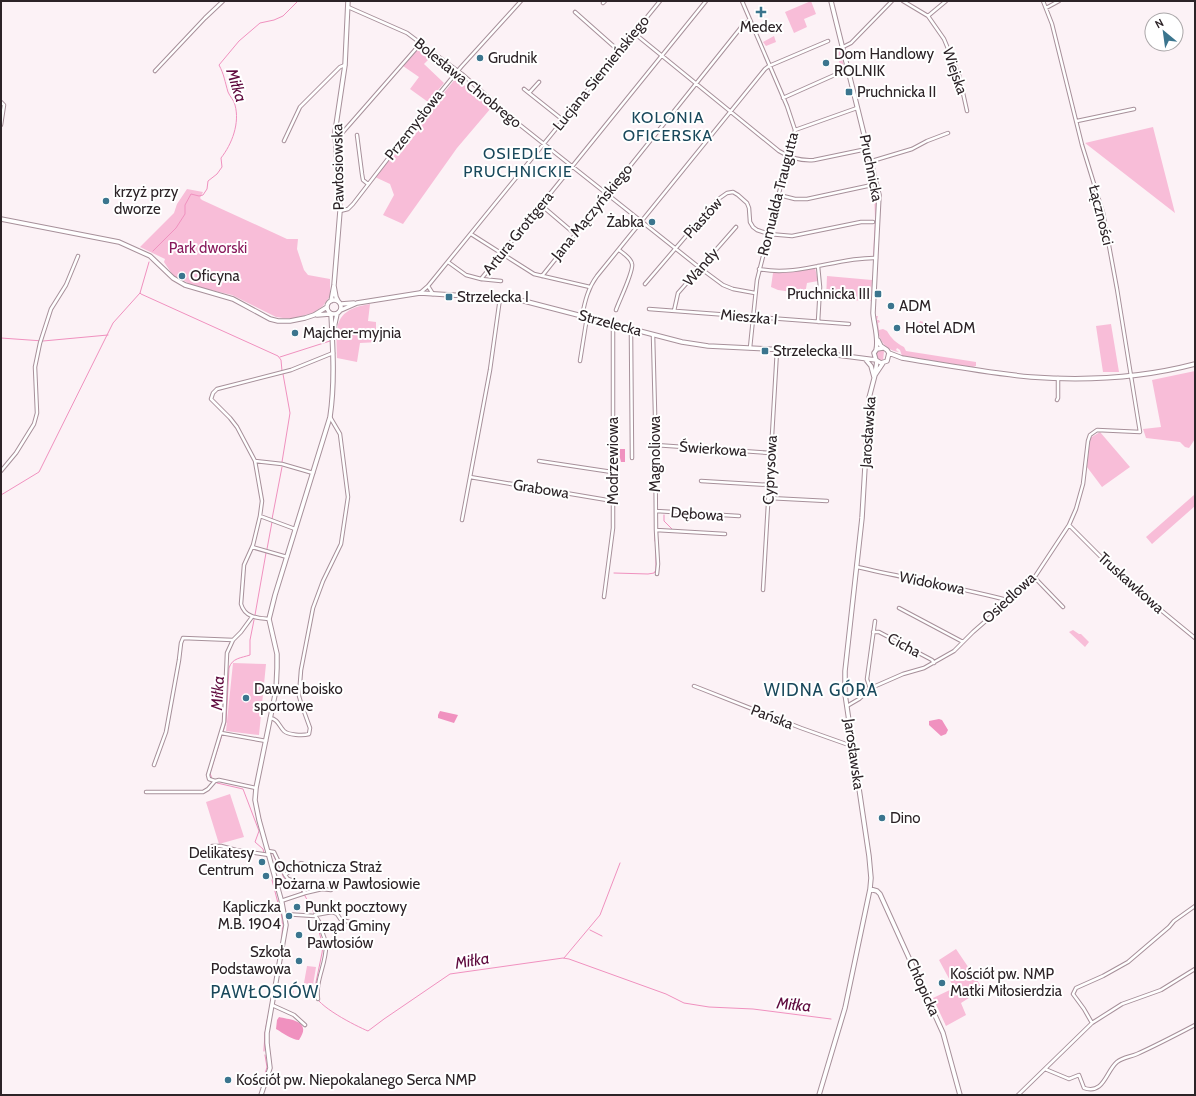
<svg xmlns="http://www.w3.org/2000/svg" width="1196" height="1096" viewBox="0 0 1196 1096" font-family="Cabin,sans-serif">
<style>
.green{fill:#f8bdd8}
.water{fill:#f091bf}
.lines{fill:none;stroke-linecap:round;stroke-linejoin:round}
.stream{stroke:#f091bf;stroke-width:1}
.street-casing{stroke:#a7909a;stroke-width:4.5}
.secondary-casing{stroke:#a7909a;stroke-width:5.5}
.street{stroke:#fff;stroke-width:2.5}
.secondary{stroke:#fff;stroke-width:3.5}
.poi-dot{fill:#3b758e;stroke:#fff;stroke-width:1.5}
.labels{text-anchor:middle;stroke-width:4;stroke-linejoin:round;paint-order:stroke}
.poi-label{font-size:15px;fill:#2c2327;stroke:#fff;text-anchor:start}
.street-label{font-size:15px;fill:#2c2327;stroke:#fff}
.park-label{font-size:15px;fill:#88195b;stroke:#fff}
.water-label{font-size:16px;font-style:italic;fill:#5e093d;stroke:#fff}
.neighbourhood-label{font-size:16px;letter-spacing:1px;fill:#19485b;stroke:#fff}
.quarter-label{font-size:17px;letter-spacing:1px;fill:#19485b;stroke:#fff}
</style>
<rect width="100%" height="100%" fill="#fcf2f6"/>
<path class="green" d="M811 1 816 14 804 19 807 27 794 33 785 12Z
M774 36 776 42 766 46 763 42Z
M420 47 432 56 424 64 444 83 428 102 410 89 419 77 403 66Z
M840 50 844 67 842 70 841 66 842 64H840L835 52Z
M456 78 491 108 457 148 403 224 383 215 394 195 390 184 375 177Z
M1153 127 1175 213 1085 143Z
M863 138 877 193 874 257 873 255 875 218 874 193 866 156 865 151 863 149Z
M187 189 203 192 200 198 202 200 287 239H298L297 249 304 270 308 275 330 279V296L323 306 313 313 294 318H283L276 317 232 295 193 286 178 277H174L164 262 165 259 140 247 174 213 177 204Z
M815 268 818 281 807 283 805 294 778 290 771 287 773 273 792 272Z
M827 276 872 280 871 301 826 299Z
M370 304 368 321 376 322V332H381L379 342 360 343 357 362 337 358C336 326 333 310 370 304Z
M876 316H878L877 320H879L880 322 878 323 879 330 883 329 887 331C891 338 896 343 904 347L906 351 976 362V366L973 367 902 356 900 350 897 348 896 350 899 352C881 350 876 332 876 316Z
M920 321 935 325 933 333 918 329Z
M1111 324 1119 372H1103L1096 326Z
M881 350 884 351 883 361 878 359 876 354 878 351Z
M1195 371V439L1189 448 1185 447 1180 442 1146 438 1143 429 1161 427 1152 380Z
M1100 432 1130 467 1102 487 1087 467 1090 438Z
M1194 495 1195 506 1152 544 1146 537Z
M1073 630 1079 634H1081L1089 642 1085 647 1069 632Z
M233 663 266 664 259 735 226 731Z
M230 794 244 837 219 844 206 802Z
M956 949 983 989 961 1003 966 1015 946 1026 933 998 954 988 939 960Z
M307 966 316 967 313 985 304 983Z
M281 989 294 991 292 998 280 995Z"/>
<path class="water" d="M620 449H625V462H621L619 454Z
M440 711 458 715 454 723 438 718V715Z
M939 719 942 720 948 730 946 734 941 736 929 725V721Z
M279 1017C292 1020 312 1021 299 1040 292 1040 283 1033 276 1029L277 1020Z"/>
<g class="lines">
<path class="stream" d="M153 251 176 228 185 214V205L191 194 199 196 203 195 207 189 208 181 217 174 222 167 221 158C232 144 240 123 235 105 234 100 230 97 228 92 225 82 224 74 219 65L239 41 260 23 274 20 283 16 298 1
M149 262 140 293 141 294 278 356 281 360 282 371
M1 338 43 341 108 335
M337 339 365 332
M280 357 330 341
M654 453 655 541
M282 462 290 413 283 374
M1 495 39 472 113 323 140 293
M664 515V521L672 529
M272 519 282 467
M267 549 272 522
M614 573 648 574 654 573 656 570V550
M255 615 266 553
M212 779 210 773 226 722 229 668C232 658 241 658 250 655V640L254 620
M217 783 243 789 259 831 255 842 263 849 264 853
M271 852 273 854 284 878 299 887 302 892
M272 880 278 903
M304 894 314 913
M590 930 602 936
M564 958 600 915 620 863
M274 985C277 962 288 928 279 906
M314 992 322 953 323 946 315 917
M314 993C316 1006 356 1026 368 1031L384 1019 450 974 563 958 569 959 666 994 684 1003 709 1007 753 1009 831 1019
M266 1027 268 1016
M264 1051 265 1032
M265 1055 267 1067 265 1074"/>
<defs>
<path id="street" d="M742 1 787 106 795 130 757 280 750 348
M903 1 928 16 944 39 959 75 967 111
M603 3 605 1
M348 7 407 33 431 51 462 74 520 125 607 194 700 268 723 285 733 289 755 293
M1046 8 1059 1
M575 12 619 51
M928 16 946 1
M634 33 779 151C790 158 801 161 814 160L862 150
M843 47 851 43 892 1
M155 71 205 18 223 1
M539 82 529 93 563 120
M524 89 529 93
M783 98 848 69
M1 102 4 105 1 125
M1077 121 1134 109
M795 130 857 108
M357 135 362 174 363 180 368 184
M336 140 421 43
M284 141 300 107 340 67 345 65
M872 161 912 149 927 141 948 133
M779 195 795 199H807L872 185
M541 205 575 234
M340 211 348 209 353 204 424 112 461 67 521 1
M471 234 534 274 590 287
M448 262 466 275 481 279 501 281
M818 266 820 287 818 322
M759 269C799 277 837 257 876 258
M542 276 743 25 750 20
M481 279 706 1
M645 284 717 200 727 193 733 192 738 195 747 203 749 208 750 222 753 227 757 230 769 234 792 236 861 222H873
M428 286 433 294
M420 293 428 286 660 1
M649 309 849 324
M616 310C619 301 634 271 632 264 631 258 623 253 619 250
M674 311 678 293 736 227
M582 316C585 301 588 288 597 276L765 69 769 66 828 41
M653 335 655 413 656 530 658 564 657 574
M580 361 587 317
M1057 400 1058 398V378
M655 445 771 453
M632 458 631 335 633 330
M255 461 262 501 260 516 253 545 244 565 241 604C245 618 258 618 269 619
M539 461 612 472
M1 471 16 453 34 424 37 413 35 367 40 343 51 309 66 285 78 256
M313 473 282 464 255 461 237 427 230 418 211 399 213 393 217 389 291 370 333 353
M470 477 613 501
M701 481 770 485
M769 498 827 501
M656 511 739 516
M260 516 295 529
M462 520 490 370 500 298
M1069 525 1123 579 1195 638
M656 530 725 534
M252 547 287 557
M857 567C906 578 955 587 1003 599L1007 602
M1034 577 1063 607
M763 590 777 350
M604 597 613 528V325
M899 608 963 642
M873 632H879L932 660 934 663
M233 640 227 653 224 722 208 775 209 779 215 781 219 780 256 788
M694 686 801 728 846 744 852 743
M870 689 867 679 875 621
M847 706 859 699 871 688 903 674 924 668 954 651 973 632 1027 585 1036 575 1069 525 1076 509 1083 484 1088 441 1090 435 1097 430 1140 432 1117 289 1103 213 1082 145 1052 24 1043 1
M270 718C278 719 279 726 284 731 288 735 303 736 309 734L310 728 301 703 299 696 301 670 313 608 323 581 341 544 348 497 340 434 330 417
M221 733 266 741
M154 765 166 732 179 660 181 643 183 638 233 640 241 632 252 617
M146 792H203L208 789 215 781
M212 846H221L236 850 269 855
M268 851 274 852 285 875 288 879 297 882 304 891 305 893 281 901
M285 875 301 863 312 867H331
M305 893 322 889 331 890
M284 914 315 916C319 919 320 924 321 929 323 934 325 939 326 944 327 963 315 980 318 999
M315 915 332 912 337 914 341 920 364 925
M272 1005 294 1015 305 1025
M1092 1023 1084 1009 1073 994 1076 988 1103 976 1128 962 1169 927 1174 921 1195 906
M1045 1069 1069 1079 1079 1075 1084 1088C1104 1095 1106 1071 1117 1062 1123 1057 1130 1057 1137 1054 1157 1045 1176 1035 1195 1025
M1018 1095 1092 1023 1122 1004 1161 990 1195 969"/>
<path id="secondary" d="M831 1 879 195 873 313C874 325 879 339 876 350
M1 219 119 242 150 256 173 278 185 285 233 299 270 319 278 321H290L305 318 314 315 327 307
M334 286 336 297 338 301
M327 307a7 7 0 1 1 14 0a7 7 0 1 1-14 0Z
M331 301 334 285 340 211 335 132 345 65 348 1
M341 304 354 303
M341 310 357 303 420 293 500 298 524 301 682 342 708 346 806 351 876 360
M317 315 330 314
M334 328 337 314
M878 340 881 346 887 350 889 353 887 361 881 363 876 360 874 353 877 349 883 348
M889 353 902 358C945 365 988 373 1031 377 1086 381 1142 378 1195 364
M866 360 871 366 874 377
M875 374 877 361
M870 889 877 891 880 894 943 1033 960 1095
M261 1095 270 1068 267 1043V1033L286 925 282 903 259 820 255 800 256 788 276 690 277 668V654L269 619 275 595 330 417C335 383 333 349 331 314
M819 1095 845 1008 870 889 871 878 869 856 845 694V671L862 518 869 398 875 375 883 363"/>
</defs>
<use href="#street" class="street-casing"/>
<use href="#secondary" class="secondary-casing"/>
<use href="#street" class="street"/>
<use href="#secondary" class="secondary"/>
</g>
<g class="poi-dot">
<path d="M759 6h4v4h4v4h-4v4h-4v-4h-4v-4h4z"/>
<circle cx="480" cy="58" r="4"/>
<circle cx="826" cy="63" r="4"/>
<rect x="845" y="88" width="8" height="8" rx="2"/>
<circle cx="106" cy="201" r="4"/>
<circle cx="652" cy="222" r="4"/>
<circle cx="182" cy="276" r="4"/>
<rect x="874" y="290" width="8" height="8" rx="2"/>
<rect x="445" y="293" width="8" height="8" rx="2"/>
<circle cx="891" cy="306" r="4"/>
<circle cx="897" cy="328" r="4"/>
<circle cx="295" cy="333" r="4"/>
<rect x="761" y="347" width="8" height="8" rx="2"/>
<circle cx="246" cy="698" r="4"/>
<circle cx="882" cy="818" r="4"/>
<circle cx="262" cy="862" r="4"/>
<circle cx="266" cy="876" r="4"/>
<circle cx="297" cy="907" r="4"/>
<circle cx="289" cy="916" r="4"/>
<circle cx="299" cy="935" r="4"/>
<circle cx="299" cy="961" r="4"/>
<circle cx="942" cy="983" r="4"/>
<circle cx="228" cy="1080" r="4"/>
</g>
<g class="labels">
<g class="poi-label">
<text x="761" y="32" text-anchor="middle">Medex</text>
<text x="834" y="59">Dom Handlowy<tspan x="834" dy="17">ROLNIK</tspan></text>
<text x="488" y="63">Grudnik</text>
<text x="857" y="97">Pruchnicka II</text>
<text x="114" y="197">krzyż przy<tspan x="114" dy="17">dworze</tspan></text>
<text x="644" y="227" text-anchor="end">Żabka</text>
<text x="190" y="281">Oficyna</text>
<text x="870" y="299" text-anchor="end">Pruchnicka III</text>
<text x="457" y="302">Strzelecka I</text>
<text x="899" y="311">ADM</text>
<text x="905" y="333">Hotel ADM</text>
<text x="303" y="338">Majcher-myjnia</text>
<text x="773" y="356">Strzelecka III</text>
<text x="254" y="694">Dawne boisko<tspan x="254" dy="17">sportowe</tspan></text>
<text x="890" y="823">Dino</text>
<text x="254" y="858" text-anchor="end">Delikatesy<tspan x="254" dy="17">Centrum</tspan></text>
<text x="274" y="872">Ochotnicza Straż<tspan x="274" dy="17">Pożarna w Pawłosiowie</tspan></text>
<text x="281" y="912" text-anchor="end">Kapliczka<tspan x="281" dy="17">M.B. 1904</tspan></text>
<text x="305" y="912">Punkt pocztowy</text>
<text x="307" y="931">Urząd Gminy<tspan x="307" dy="17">Pawłosiów</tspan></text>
<text x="291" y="957" text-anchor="end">Szkoła<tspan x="291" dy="17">Podstawowa</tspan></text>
<text x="950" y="979">Kościół pw. NMP<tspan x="950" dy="17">Matki Miłosierdzia</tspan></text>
<text x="236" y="1085">Kościół pw. Niepokalanego Serca NMP</text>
</g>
<g class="street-label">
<text transform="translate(955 71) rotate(71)" y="5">Wiejska</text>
<text transform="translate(601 73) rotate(-51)" y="5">Lucjana Siemieńskiego</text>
<text transform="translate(468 83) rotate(39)" y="5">Bolesława Chrobrego</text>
<text transform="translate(414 125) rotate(-52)" y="5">Przemysłowa</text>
<text transform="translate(338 167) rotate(-91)" y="5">Pawłosiowska</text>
<text transform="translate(871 168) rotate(79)" y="5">Pruchnicka</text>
<text transform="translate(778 194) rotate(-76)" y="5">Romualda Traugutta</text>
<text transform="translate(592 212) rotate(-51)" y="5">Jana Mączyńskiego</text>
<text transform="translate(1101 215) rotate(76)" y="5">Łączności</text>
<text transform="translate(703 218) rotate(-48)" y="5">Piastów</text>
<text transform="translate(518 233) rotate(-51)" y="5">Artura Grottgera</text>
<text transform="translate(701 267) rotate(-49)" y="5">Wandy</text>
<text transform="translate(749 317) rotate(5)" y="5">Mieszka I</text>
<text transform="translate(610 323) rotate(15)" y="5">Strzelecka</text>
<text transform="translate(868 432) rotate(-86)" y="5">Jarosławska</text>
<text transform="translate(713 449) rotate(4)" y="5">Świerkowa</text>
<text transform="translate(655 454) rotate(-90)" y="5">Magnoliowa</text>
<text transform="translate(613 461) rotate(-90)" y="5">Modrzewiowa</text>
<text transform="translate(770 470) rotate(-87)" y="5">Cyprysowa</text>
<text transform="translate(541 489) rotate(9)" y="5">Grabowa</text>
<text transform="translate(697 514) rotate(4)" y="5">Dębowa</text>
<text transform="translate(932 583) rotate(11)" y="5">Widokowa</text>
<text transform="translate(1131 583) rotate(42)" y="5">Truskawkowa</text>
<text transform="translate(1009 598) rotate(-43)" y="5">Osiedlowa</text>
<text transform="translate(904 645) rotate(28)" y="5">Cicha</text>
<text transform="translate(772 717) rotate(21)" y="5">Pańska</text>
<text transform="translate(854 754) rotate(82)" y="5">Jarosławska</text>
<text transform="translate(923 987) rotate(66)" y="5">Chłopicka</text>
</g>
<g class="park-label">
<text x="208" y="253">Park dworski</text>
</g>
<g class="water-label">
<text transform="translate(237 85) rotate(72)" y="6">Miłka</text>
<text transform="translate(217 693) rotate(-87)" y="6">Miłka</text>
<text transform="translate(472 960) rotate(-9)" y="6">Miłka</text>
<text transform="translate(794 1004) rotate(6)" y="6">Miłka</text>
</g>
<g class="neighbourhood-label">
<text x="668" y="123">KOLONIA<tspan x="668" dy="18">OFICERSKA</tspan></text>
<text x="518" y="159">OSIEDLE<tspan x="518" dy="18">PRUCHNICKIE</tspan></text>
</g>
<g class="quarter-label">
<text x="821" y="696">WIDNA GÓRA</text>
<text x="265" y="998">PAWŁOSIÓW</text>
</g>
</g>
<rect width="1196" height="1096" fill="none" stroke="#2c2327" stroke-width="4"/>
<g transform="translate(1164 32) rotate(331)"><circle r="19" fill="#ffffff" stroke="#aba7a9"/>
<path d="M0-3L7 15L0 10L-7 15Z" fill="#3b758e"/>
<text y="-6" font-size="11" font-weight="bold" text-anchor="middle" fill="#2c2327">N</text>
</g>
</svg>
